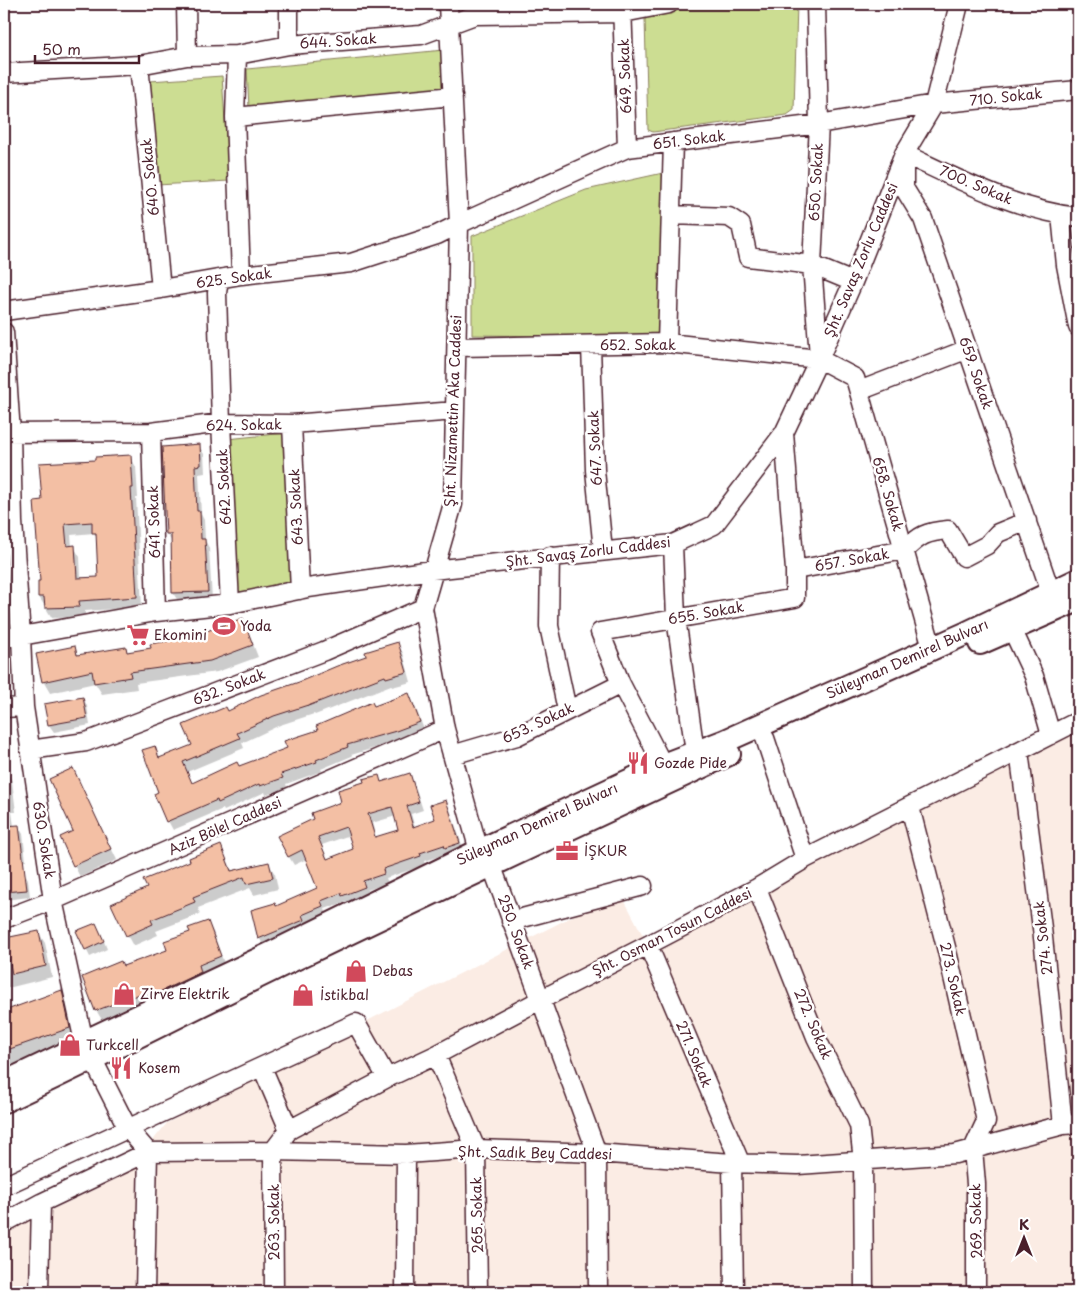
<svg xmlns="http://www.w3.org/2000/svg" width="1082" height="1296" viewBox="0 0 1082 1296" font-family="'Playpen Sans',sans-serif">
<style>
.built{fill:#fbece4}
.green{fill:#ccdd92;stroke:#8b7e5e}
.shadow{fill:#0003;fill-rule:evenodd}
.building{fill:#f3bfa4;stroke:#4a1f2b;fill-rule:evenodd}
.lines{fill:none;stroke-linecap:round;stroke-linejoin:round}
.minor-casing{stroke:#4a1f2b;stroke-width:21}
.major-casing{stroke:#4a1f2b;stroke-width:26}
.minor{stroke:#fff;stroke-width:18}
.major{stroke:#fff;stroke-width:22}
.labels{text-anchor:middle;stroke-width:5;stroke-linejoin:round;paint-order:stroke}
.street-label{font-size:14px;fill:#4a1f2b;stroke:#fff}
.poi-label{font-size:14px;fill:#4a1f2b;stroke:#fff;text-anchor:start}
</style>
<rect width="100%" height="100%" fill="#fff"/>
<filter id="ink" filterUnits="userSpaceOnUse"><feTurbulence type="fractalNoise" baseFrequency=".02" numOctaves="2"/><feDisplacementMap in="SourceGraphic" scale="10" xChannelSelector="R" yChannelSelector="G"/><feConvolveMatrix kernelMatrix="1 2 1 2 8 2 1 2 1" color-interpolation-filters="sRGB"/></filter>
<g filter="url(#ink)">
<path class="built" d="M1078 722V1292H4V1233L126 1174 167 1123 620 892 648 945Z"/>
<path class="green" d="M701 4H797L794 110 787 115 653 132 648 130 645 19 650 14Z
M444 50 445 90 249 108 247 69Z
M222 76 229 181 157 185 150 81Z
M663 173 661 337 472 335V236L586 190Z
M286 433 294 583 235 593 227 439Z"/>
<path class="shadow" d="M199 446 204 454 205 473 199 474 201 514 204 520 205 540 209 548 212 600 178 601 173 593 172 542 167 534Z
M130 456 136 467 138 498H136L142 607 85 611V617L52 618 39 597V583H42L43 502 97 461ZM94 533 98 540 99 578 81 579 80 557 74 547H72L71 535Z
M242 619 248 631 258 657 217 672 136 683 137 689 102 694 95 683 50 693 43 681 74 647 79 656 126 649 128 653 207 636Z
M397 644 403 653 411 682 392 687 391 685 315 715 314 714 280 725 242 743 244 748 187 772 193 784 288 748 320 730 409 694 414 704 425 732 401 740 351 755 352 756 321 769 322 771 286 784 287 787 266 795 265 792 224 811 223 809 173 830 168 821 159 793 154 747 160 759 194 746 228 712Z
M83 698 87 706 90 725 54 732 49 725Z
M73 770 117 860 80 877 74 865 75 832Z
M4 773H8L12 781 16 812H12L14 826H18L23 834 26 861 4 863Z
M409 774 414 783 423 810 411 814 415 828 437 820 445 802 450 810 464 851 451 856 449 853 424 861 425 865 386 878 388 883 367 890 369 896 348 904 347 901 325 909 327 915 264 947 260 939 252 911 276 907 319 889 307 859 294 865 289 857 314 820 343 802 366 783 378 776 382 783ZM396 816 400 831 376 838 372 823ZM350 835 355 849 328 860 322 845Z
M221 847 233 872 268 863 275 874 278 889 254 895 250 888 198 908 200 914 156 931 158 935 133 946 127 935 148 889 192 862Z
M24 872 28 879 30 897 4 900V875Z
M208 922 213 932 225 966 159 998 102 1020 96 1010 123 968 169 951 191 933Z
M100 931 107 949 90 957 86 949Z
M38 932 45 943 52 977 4 989V942Z
M61 992 69 1006 77 1043 4 1068V1012Z"/>
<path class="building" d="M200 444 201 465 195 466 197 511H200L201 539H205L208 592 172 593 171 534H166L162 447Z
M131 455 133 488H131L137 597 79 601 80 607 45 608 44 597H38V581H40L34 501 42 500 39 463 95 460V457ZM92 522V533H96L98 577 77 578 75 545 67 546 65 524Z
M243 618 253 645 210 661 130 672 131 677 94 683 92 671 42 682 36 654 75 646 77 655 126 647 127 652 151 648 150 644 205 635 204 632Z
M398 642 407 672 386 678 385 676 308 706V705L274 716 237 733 240 738 183 762 192 783 237 762 239 766 287 748 284 741 318 730 316 726 372 702 374 706 409 693 420 722 396 731 347 745 348 747 316 760 317 762 281 774 283 778 260 786 259 784 218 803 217 800 166 822 154 794 158 792 142 750 155 746 159 758 192 745 183 725 226 707 228 711 261 695 299 682 337 666 366 656 365 652Z
M83 697 87 718 48 725 44 704Z
M73 768 111 849 73 866 60 837 73 831 49 779Z
M410 773 419 802 407 806 413 827 435 819 430 805 446 800 460 843 445 848 444 845 420 853 421 856 383 869 384 874 363 881 365 887 342 896 341 893 321 901 323 906 302 915 304 920 258 939 251 910 275 903 276 906 317 888 302 850 288 857 277 836 313 819 311 813 341 802 338 790 364 782 363 779 379 775 381 782ZM392 807 398 830 375 837 368 814ZM346 827 353 849 327 859 318 837Z
M19 825 27 890 4 892V826Z
M221 845 231 871 269 862 273 878 246 884 244 877 193 897 195 902 151 920 153 924 126 936 111 904 147 888 143 880 190 861 189 858Z
M208 921 221 956 199 965 201 972 155 994 153 989 95 1011 82 977 121 961 123 966 167 950 164 941 190 932 188 928Z
M96 923 104 941 85 950 76 931Z
M39 931 46 966 12 974 5 938Z
M62 990 70 1028 4 1051V1011Z"/>
<g class="lines">
<defs>
<path id="minor" d="M186 4 187 56
M448 4 459 224 453 504 423 608 445 729 479 851 491 864 597 1153 598 1292
M622 4 627 148
M816 4 819 124 812 265 819 356
M289 45V4
M237 55 235 117 241 275
M139 65 161 289
M4 73 139 65 187 56 237 55 289 45 421 35 475 15 623 13 669 4
M235 117 453 96
M671 215 729 217 741 225 748 257 812 265 853 282
M1061 215 1066 265 1078 327
M219 279 217 293 221 423 230 604
M4 311 161 289 241 275 351 263 437 235 459 224 627 148 819 124 934 104 1078 90
M4 332 11 433 13 522 21 636 24 707 53 900 84 1042 128 1129 148 1152
M667 343 673 142
M591 345 595 470 603 551
M457 347 667 343 819 359 855 378 932 648
M859 391 968 349
M292 424 300 590
M151 432 156 612
M4 433 151 432 221 423 292 424 455 411
M673 544 676 618 695 752
M550 556 549 626 567 710
M795 570 905 550C920 535 926 532 948 530L964 557 987 545 998 533 1027 521
M1051 593 923 219 904 188V154C960 180 1016 210 1078 217
M1012 629 1034 676 1051 735
M4 637 21 636 156 612 230 604 308 588 432 570 673 544 714 525 784 433 819 359 853 282 904 154 934 104 959 4
M4 708 24 707
M765 738 805 859
M30 750 86 742 324 651 423 608
M1019 751 1042 928 1063 1125
M452 755 517 736 621 684
M663 765 621 684 600 632 795 598V570L784 433
M910 807 947 951 986 1121 973 1149 976 1184V1292
M757 888 816 1037 859 1125 863 1161 864 1292
M4 919 59 898 445 729
M511 921 643 886
M648 945 740 1162
M436 1055 476 1149 478 1292
M262 1067 289 1130
M732 1163 734 1292
M4 1186 356 1023 387 1078
M4 1223 41 1203 148 1152 273 1151 406 1154 476 1149 597 1153 732 1163 798 1165 955 1154 1063 1125 1078 1124
M39 1292 41 1203
M145 1292 148 1152
M274 1292 273 1151 289 1130 387 1078 436 1055 540 1000 648 945 757 888 805 859 1078 721
M405 1292 406 1154"/>
<path id="major" d="M980 643 1078 600
M4 1083 63 1055 84 1042 268 955 479 851 663 765 725 741 967 633 1078 580
M4 1101C105 1054 204 1002 305 954 445 886 587 820 729 754"/>
</defs>
<use href="#minor" class="minor-casing"/>
<use href="#major" class="major-casing"/>
<use href="#minor" class="minor"/>
<use href="#major" class="major"/>
</g>
</g>
<defs>
<symbol id="stadium-bare" viewBox="-9 -9 18 18"><path d="M0-5a6.5 5 0 1 0 0 10a6.5 5 0 1 0 0-10ZM-3.5-1.8h7v3.6h-7Z" fill="#d1495b" stroke="#fff" stroke-width="2.5" paint-order="stroke"/></symbol>
<symbol id="supermarket-bare" viewBox="-9 -9 18 18"><path d="M-6-5.5h2.5l.6 2H6L4.5 2H-2.5L-4.4-4H-6ZM-1.5 3.2a1.3 1.3 0 1 0 .1 0ZM3 3.2a1.3 1.3 0 1 0 .1 0Z" fill="#d1495b" stroke="#fff" stroke-width="2.5" paint-order="stroke"/></symbol>
<symbol id="restaurant-bare" viewBox="-9 -9 18 18"><path d="M-5-6h1v4h1v-4h1v4h1v-4h1v5L-1.5 .5V6h-2V.5L-5-1ZM5-6V6H3V1.5H1.5Q1.5-4 5-6Z" fill="#d1495b" stroke="#fff" stroke-width="2.5" paint-order="stroke"/></symbol>
<symbol id="office-bare" viewBox="-9 -9 18 18"><path d="M-6-3h4V-5.5h4V-3h4V5H-6ZM-1-4.5V-3h2v-1.5ZM-6 0V1H6V0Z" fill="#d1495b" stroke="#fff" stroke-width="2.5" paint-order="stroke"/></symbol>
<symbol id="shop-bare" viewBox="-9 -9 18 18"><path d="M-5-2.5h2.3a2.7 3.5 0 0 1 5.4 0H5L5.5 6h-11ZM-1.5-2.5h3a1.5 2.3 0 0 0-3 0Z" fill="#d1495b" stroke="#fff" stroke-width="2.5" paint-order="stroke"/></symbol>
</defs>
<g fill-rule="evenodd">
<use href="#stadium-bare" x="208" y="610" width="32" height="32"/>
<use href="#supermarket-bare" x="122" y="619" width="32" height="32"/>
<use href="#restaurant-bare" x="622" y="747" width="32" height="32"/>
<use href="#office-bare" x="551" y="835" width="32" height="32"/>
<use href="#shop-bare" x="340" y="955" width="32" height="32"/>
<use href="#shop-bare" x="108" y="978" width="32" height="32"/>
<use href="#shop-bare" x="287" y="979" width="32" height="32"/>
<use href="#shop-bare" x="54" y="1029" width="32" height="32"/>
<use href="#restaurant-bare" x="105" y="1052" width="32" height="32"/>
</g>
<g class="labels">
<g class="street-label">
<text transform="translate(338 41) rotate(-4)" y="5">644. Sokak</text>
<text transform="translate(625 76) rotate(-92)" y="5">649. Sokak</text>
<text transform="translate(1006 97) rotate(-6)" y="5">710. Sokak</text>
<text transform="translate(689 140) rotate(-7)" y="5">651. Sokak</text>
<text transform="translate(150 177) rotate(-96)" y="5">640. Sokak</text>
<text transform="translate(816 182) rotate(-87)" y="5">650. Sokak</text>
<text transform="translate(976 185) rotate(23)" y="5">700. Sokak</text>
<text transform="translate(861 260) rotate(-67)" y="5">Şht. Savaş Zorlu Caddesi</text>
<text transform="translate(234 278) rotate(-8)" y="5">625. Sokak</text>
<text x="638" y="350">652. Sokak</text>
<text transform="translate(976 373) rotate(71)" y="5">659. Sokak</text>
<text transform="translate(453 411) rotate(-88)" y="5">Şht. Nizamettin Aka Caddesi</text>
<text transform="translate(244 425) rotate(-1)" y="5">624. Sokak</text>
<text transform="translate(595 448) rotate(-93)" y="5">647. Sokak</text>
<text transform="translate(224 487) rotate(-93)" y="5">642. Sokak</text>
<text transform="translate(888 494) rotate(74)" y="5">658. Sokak</text>
<text transform="translate(296 507) rotate(-93)" y="5">643. Sokak</text>
<text transform="translate(154 522) rotate(-92)" y="5">641. Sokak</text>
<text transform="translate(588 552) rotate(-7)" y="5">Şht. Savaş Zorlu Caddesi</text>
<text transform="translate(852 560) rotate(-10)" y="5">657. Sokak</text>
<text transform="translate(706 613) rotate(-10)" y="5">655. Sokak</text>
<text transform="translate(907 659) rotate(-24)" y="5">Süleyman Demirel Bulvarı</text>
<text transform="translate(229 687) rotate(-21)" y="5">632. Sokak</text>
<text transform="translate(538 723) rotate(-25)" y="5">653. Sokak</text>
<text transform="translate(537 824) rotate(-25)" y="5">Süleyman Demirel Bulvarı</text>
<text transform="translate(225 826) rotate(-24)" y="5">Aziz Bölel Caddesi</text>
<text transform="translate(44 840) rotate(81)" y="5">630. Sokak</text>
<text transform="translate(516 932) rotate(70)" y="5">250. Sokak</text>
<text transform="translate(672 932) rotate(-27)" y="5">Şht. Osman Tosun Caddesi</text>
<text transform="translate(1043 938) rotate(-97)" y="5">274. Sokak</text>
<text transform="translate(953 979) rotate(77)" y="5">273. Sokak</text>
<text transform="translate(813 1024) rotate(67)" y="5">272. Sokak</text>
<text transform="translate(694 1054) rotate(67)" y="5">271. Sokak</text>
<text transform="translate(535 1153) rotate(1)" y="5">Şht. Sadık Bey Caddesi</text>
<text transform="translate(477 1215) rotate(-91)" y="5">265. Sokak</text>
<text transform="translate(976 1221) rotate(-91)" y="5">269. Sokak</text>
<text transform="translate(274 1222) rotate(-90)" y="5">263. Sokak</text>
</g>
<g class="poi-label">
<text x="240" y="631">Yoda</text>
<text x="154" y="640">Ekomini</text>
<text x="654" y="768">Gozde Pide</text>
<text x="584" y="856">İŞKUR</text>
<text x="372" y="976">Debas</text>
<text x="140" y="999">Zirve Elektrik</text>
<text x="320" y="1000">İstikbal</text>
<text x="86" y="1050">Turkcell</text>
<text x="138" y="1073">Kosem</text>
</g>
</g>
<rect width="1082" height="1296" fill="none" stroke="#fff" stroke-width="20"/>
<rect x="10" y="10" width="1062" height="1276" fill="none" stroke="#4a1f2b" stroke-width="2" filter="url(#ink)"/>
<g transform="translate(1024 1238)" stroke="#ffffff" stroke-width="4" paint-order="stroke">
<path d="M0-4L9 19L0 12L-9 19Z" fill="#4a1f2b"/>
<text y="-8" font-size="14" font-weight="bold" text-anchor="middle" fill="#4a1f2b">K</text>
</g>
<path d="M35 55v8h104v-8" fill="none" stroke="#4a1f2b" stroke-width="2.5"/>
<text x="42" y="55" font-size="15" fill="#4a1f2b" stroke="#ffffff" stroke-width="4" paint-order="stroke">50 m</text>
</svg>
